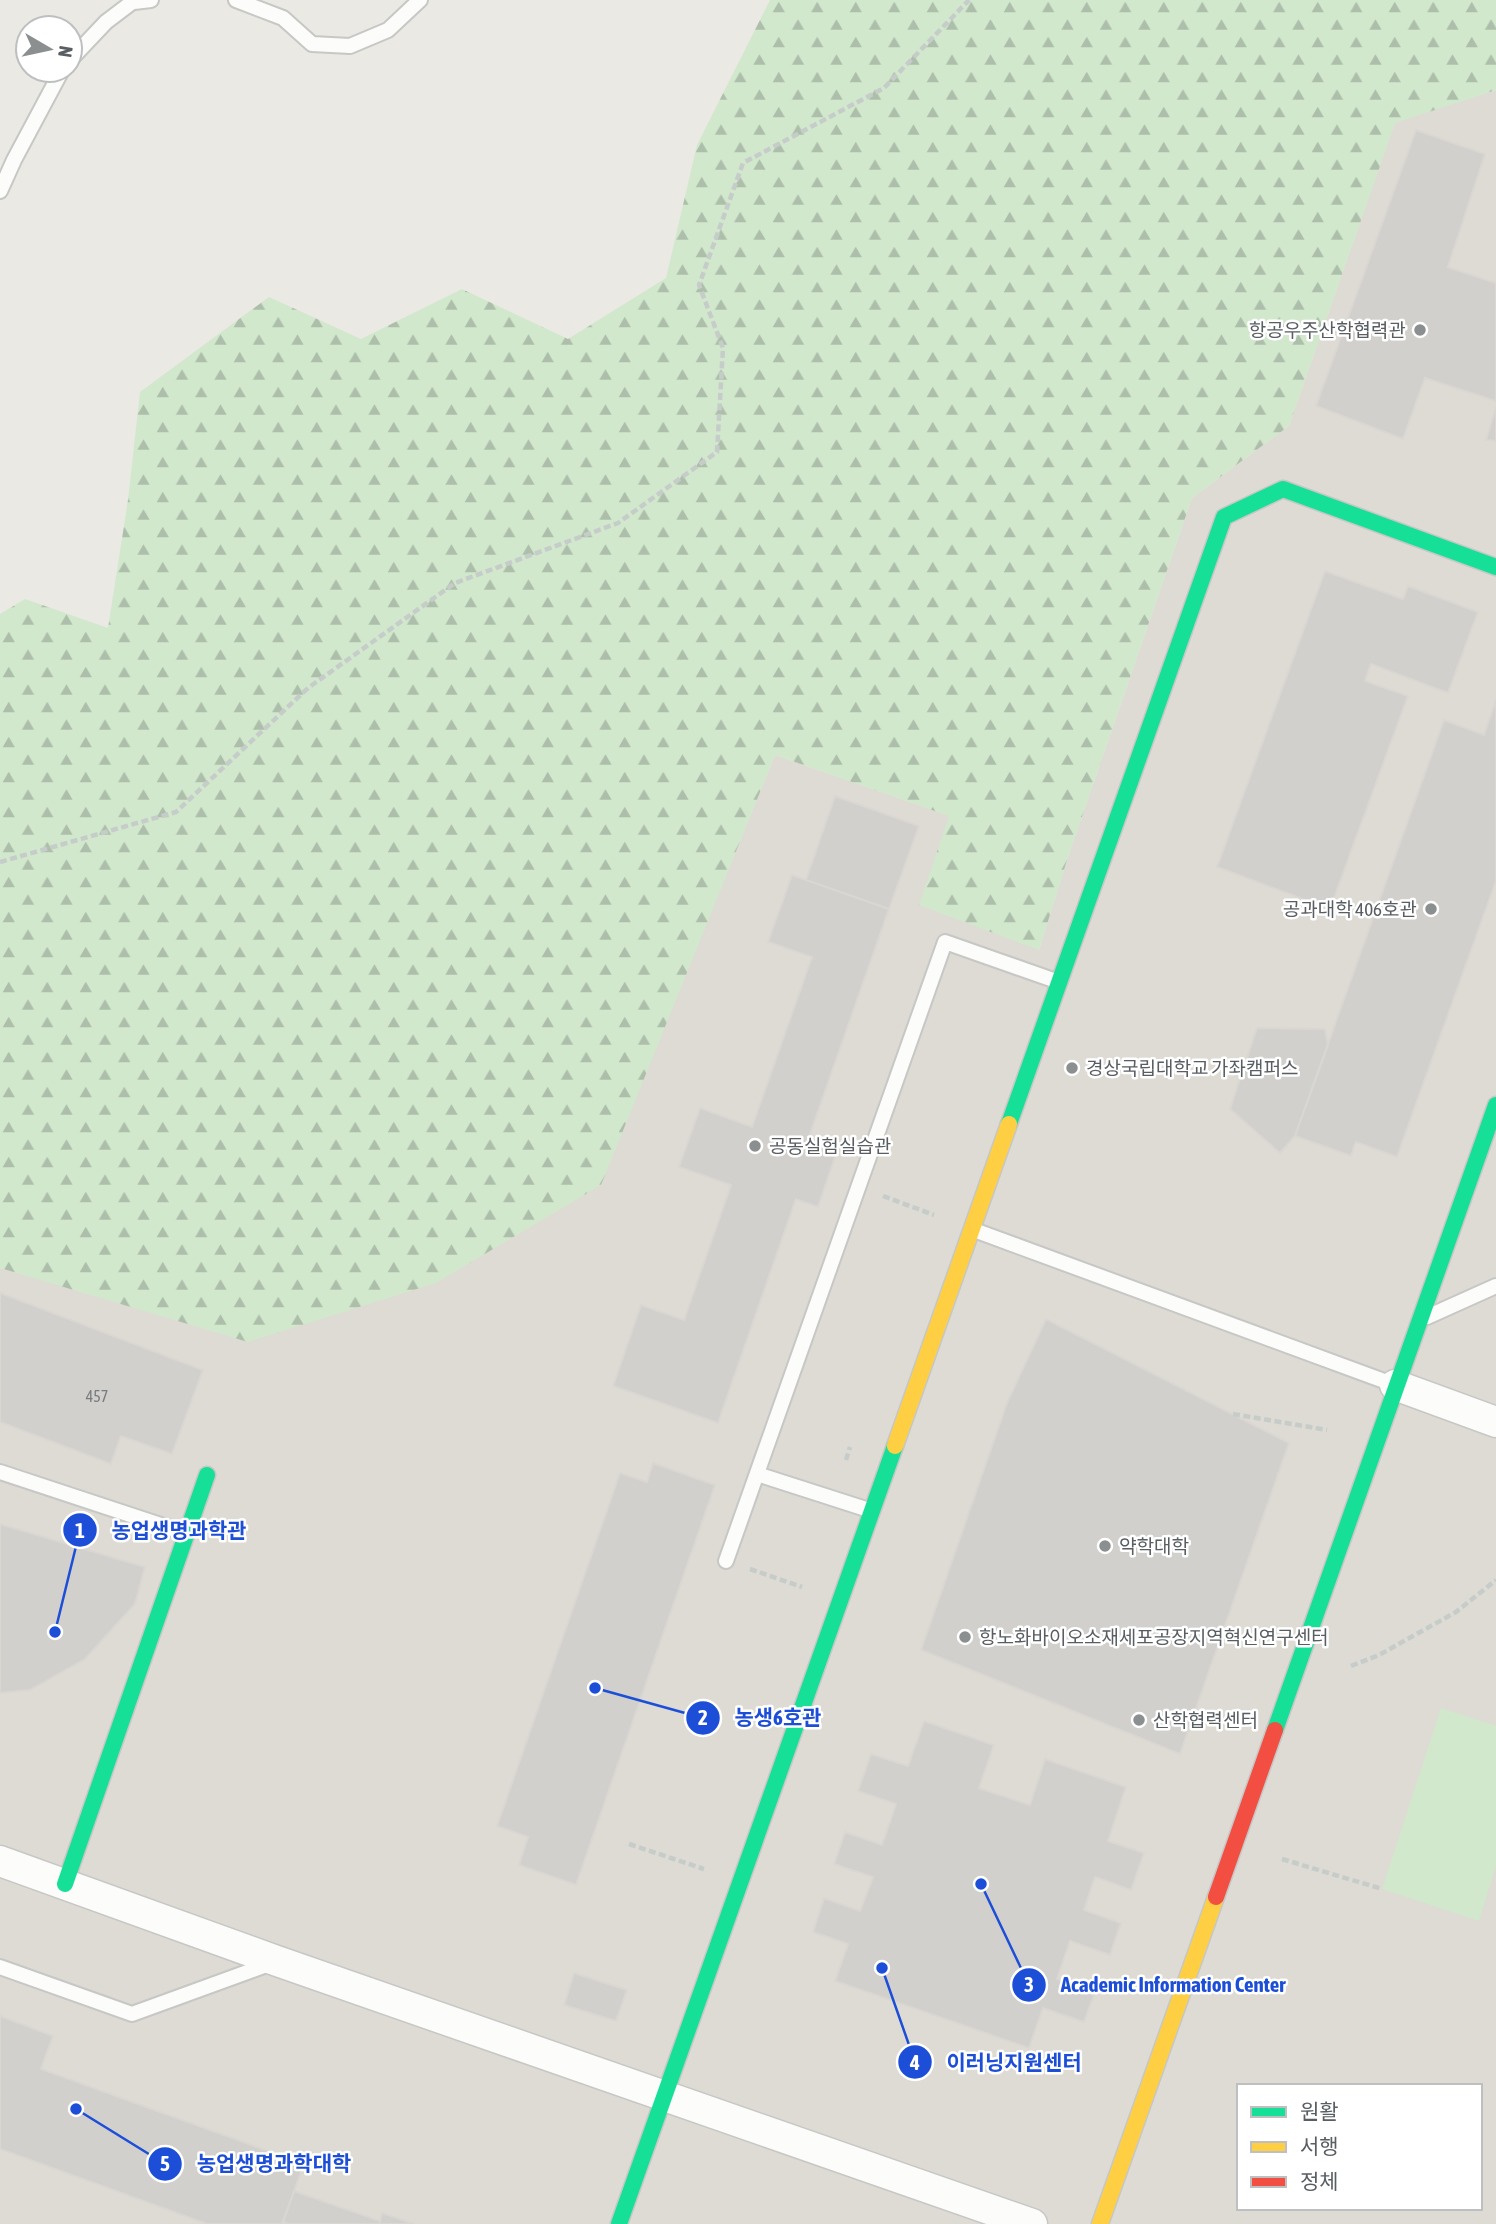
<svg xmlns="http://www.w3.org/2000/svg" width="1496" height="2224" viewBox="0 0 1496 2224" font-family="'Asap Condensed','Noto Sans KR',sans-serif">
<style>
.education{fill:#dddbd3;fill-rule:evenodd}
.forest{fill:url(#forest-firs)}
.pitch{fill:#d1e8cd}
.building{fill:#d1d0cd;stroke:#dad7d3;stroke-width:2}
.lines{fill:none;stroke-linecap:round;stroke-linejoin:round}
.lane-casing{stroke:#c7c7c6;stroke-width:18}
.street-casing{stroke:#c7c7c6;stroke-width:33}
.fast-casing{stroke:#c6c7c6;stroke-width:19}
.slow-casing{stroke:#c6c7c6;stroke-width:19}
.jam-casing{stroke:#c6c7c6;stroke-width:19}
.path{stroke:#c6ccc9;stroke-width:4.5;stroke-dasharray:7 3.5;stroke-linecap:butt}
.lane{stroke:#fcfcfb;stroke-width:14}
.street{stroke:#fcfcfb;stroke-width:30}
.fast{stroke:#16e098;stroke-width:16}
.slow{stroke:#ffcf43;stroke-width:16}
.jam{stroke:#f24e42;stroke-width:16}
.poi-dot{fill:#8c8f90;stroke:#fff;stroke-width:2.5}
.labels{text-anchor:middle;stroke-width:5;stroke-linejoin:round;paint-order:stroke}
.number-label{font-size:16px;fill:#787c7e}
.poi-label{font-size:19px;fill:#595e63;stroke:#fff;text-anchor:start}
.leader{fill:none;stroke:#1d4ed8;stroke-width:2.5}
.callout-dot{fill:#1d4ed8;stroke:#fff;stroke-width:2.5}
.mark-label{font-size:21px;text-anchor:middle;font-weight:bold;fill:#fff}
.callout-label{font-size:21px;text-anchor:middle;font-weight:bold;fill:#1d4ed8;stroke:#fff;stroke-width:5;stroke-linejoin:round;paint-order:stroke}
</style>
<defs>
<pattern id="forest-firs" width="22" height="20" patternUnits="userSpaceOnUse" patternTransform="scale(1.75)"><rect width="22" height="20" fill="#d1e8cd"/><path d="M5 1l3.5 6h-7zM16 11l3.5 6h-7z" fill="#adbfaa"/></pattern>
</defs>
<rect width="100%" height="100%" fill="#eae9e4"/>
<path class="education" d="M1496 90V2224H0V1268L13 1272 600 1185 775 755 950 816 1039 950 1068 857 1192 498 1289 426 1395 122ZM1239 2086H1480V2208H1239Z"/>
<path class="forest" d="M770 0H1496V90L1395 123 1289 426 1192 498 1068 857 1039 950 919 905 949 816 775 755 601 1185 436 1283 248 1342 0 1268V614L25 599 108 628 128 500 140 392 269 297 361 339 462 289 568 339 666 278 697 145Z"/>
<path class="pitch" d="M1441 1708 1496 1726V1866L1479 1921 1382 1889Z"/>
<path class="building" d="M1416 130 1485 154 1448 267 1496 283V401L1425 378 1403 439 1316 406Z
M1496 407V441L1486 440Z
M1325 571 1403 599 1408 586 1478 612 1448 693 1371 664 1365 681 1408 696 1330 909 1217 867Z
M1496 700V881L1397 1157 1356 1142 1351 1156 1295 1136 1444 720 1484 735Z
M835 796 919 826 889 909 806 880Z
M792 875 889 909 808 1140 837 1151 818 1207 796 1199 718 1423 613 1386 641 1305 684 1320 731 1185 679 1167 700 1108 752 1127 812 957 768 942Z
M1257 1028 1325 1029 1328 1045 1295 1136 1280 1153 1230 1109Z
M0 1293 203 1370 172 1454 121 1436 111 1464 0 1422Z
M1046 1319 1289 1443 1180 1754 921 1650 1007 1403Z
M653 1463 715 1485 576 1885 519 1865 528 1837 497 1826 620 1473 647 1482Z
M0 1524 145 1567 135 1604 85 1659 30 1690 0 1693Z
M924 1721 994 1745 979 1788 1030 1805 1045 1759 1126 1787 1108 1841 1144 1853 1131 1890 1095 1877 1084 1910 1121 1923 1110 1955 1070 1941 1057 1979 1095 1992 1084 2022 1043 2008 1029 2048 835 1981 848 1944 813 1932 824 1898 860 1911 873 1877 834 1864 845 1832 882 1845 896 1804 858 1791 871 1754 908 1766Z
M574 1973 627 1990 616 2021 564 2005Z
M0 2016 53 2036 41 2069 304 2164 282 2224H207L0 2149Z
M294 2191 380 2221 379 2224H288L283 2222Z
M382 2213 414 2224H379Z"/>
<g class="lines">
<defs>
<path id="lane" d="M236 0 283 18 312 44 350 46 388 30 420 0
M134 2 151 0
M70 60 106 22 135 0
M0 191 14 160 62 70
M974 1230 1395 1385
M1427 1317 1496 1286
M0 1472 185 1533
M757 1474 869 1510
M726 1561 945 942 1059 982
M0 1967 132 2014 272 1963"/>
<path id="street" d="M1395 1385 1496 1422
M0 1861 277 1961 1032 2224"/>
<path id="fast" d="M1009 1124 1224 517 1283 489 1496 567
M1275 1730 1496 1105
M65 1884 207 1475
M619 2224 895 1446"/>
<path id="slow" d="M895 1446 1009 1124
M1100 2224 1216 1897"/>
<path id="jam" d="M1216 1897 1275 1730"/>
</defs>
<use href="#lane" class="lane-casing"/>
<use href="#street" class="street-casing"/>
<use href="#fast" class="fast-casing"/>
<use href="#slow" class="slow-casing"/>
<use href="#jam" class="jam-casing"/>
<path class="path" d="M0 862 176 812 308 688 455 583 618 523 717 452 723 348 699 285 743 163 884 88 969 0
M883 1196 934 1215
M1233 1414 1327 1430
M846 1460 850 1447
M750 1569 802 1587
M1351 1666 1379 1655 1456 1612 1496 1580
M629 1844 704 1869
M1282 1859 1382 1889"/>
<use href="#lane" class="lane"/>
<use href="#street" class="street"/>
<use href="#fast" class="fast"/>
<use href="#slow" class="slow"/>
<use href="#jam" class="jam"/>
</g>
<g class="poi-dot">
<circle cx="1420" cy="330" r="7"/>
<circle cx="1431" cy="909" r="7"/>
<circle cx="1072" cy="1068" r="7"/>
<circle cx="755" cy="1146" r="7"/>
<circle cx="1105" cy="1546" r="7"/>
<circle cx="965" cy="1637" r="7"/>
<circle cx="1139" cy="1720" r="7"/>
</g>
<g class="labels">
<g class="number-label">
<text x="97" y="1402">457</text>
</g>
<g class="poi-label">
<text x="1406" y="337" text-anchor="end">항공우주산학협력관</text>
<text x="1417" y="916" text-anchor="end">공과대학 406호관</text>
<text x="1086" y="1075">경상국립대학교 가좌캠퍼스</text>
<text x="769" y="1153">공동실험실습관</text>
<text x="1119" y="1553">약학대학</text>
<text x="979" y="1644">항노화바이오소재세포공장지역혁신연구센터</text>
<text x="1153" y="1727">산학협력센터</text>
</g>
</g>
<path class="leader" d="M55 1632L80 1530M595 1688L703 1718M981 1884L1029 1985M882 1968L915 2062M76 2109L165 2164"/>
<g class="callout-dot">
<circle cx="55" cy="1632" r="7"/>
<circle cx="595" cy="1688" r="7"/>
<circle cx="981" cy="1884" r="7"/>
<circle cx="882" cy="1968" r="7"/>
<circle cx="76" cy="2109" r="7"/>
<circle cx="80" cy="1530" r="18"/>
<circle cx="703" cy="1718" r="18"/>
<circle cx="1029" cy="1985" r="18"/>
<circle cx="915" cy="2062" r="18"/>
<circle cx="165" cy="2164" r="18"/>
</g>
<g class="mark-label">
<text x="80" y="1538">1</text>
<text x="703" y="1725">2</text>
<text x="1029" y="1992">3</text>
<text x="915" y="2070">4</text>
<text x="165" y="2171">5</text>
</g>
<g class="callout-label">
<text x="179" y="1538">농업생명과학관</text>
<text x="778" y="1725">농생6호관</text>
<text x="1173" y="1992">Academic Information Center</text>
<text x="1014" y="2070">이러닝지원센터</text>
<text x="274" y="2171">농업생명과학대학</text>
</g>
<rect x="1237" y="2084" width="245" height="126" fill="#ffffff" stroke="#bdbfc1" stroke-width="2"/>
<rect x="1251" y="2107" width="35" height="10" fill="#16e098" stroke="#bdbfc1" stroke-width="2"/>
<text x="1300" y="2119" font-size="21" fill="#595e63">원활</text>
<rect x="1251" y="2142" width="35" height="10" fill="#ffcf43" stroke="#bdbfc1" stroke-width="2"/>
<text x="1300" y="2154" font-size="21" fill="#595e63">서행</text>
<rect x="1251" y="2177" width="35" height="10" fill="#f24e42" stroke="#bdbfc1" stroke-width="2"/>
<text x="1300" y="2189" font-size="21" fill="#595e63">정체</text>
<g transform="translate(49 49) rotate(99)"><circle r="33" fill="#ffffff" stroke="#bdbfc1" stroke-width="2"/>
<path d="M0-5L12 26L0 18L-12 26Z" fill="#8c8f90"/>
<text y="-10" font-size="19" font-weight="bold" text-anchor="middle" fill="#595e63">N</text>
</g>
</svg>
